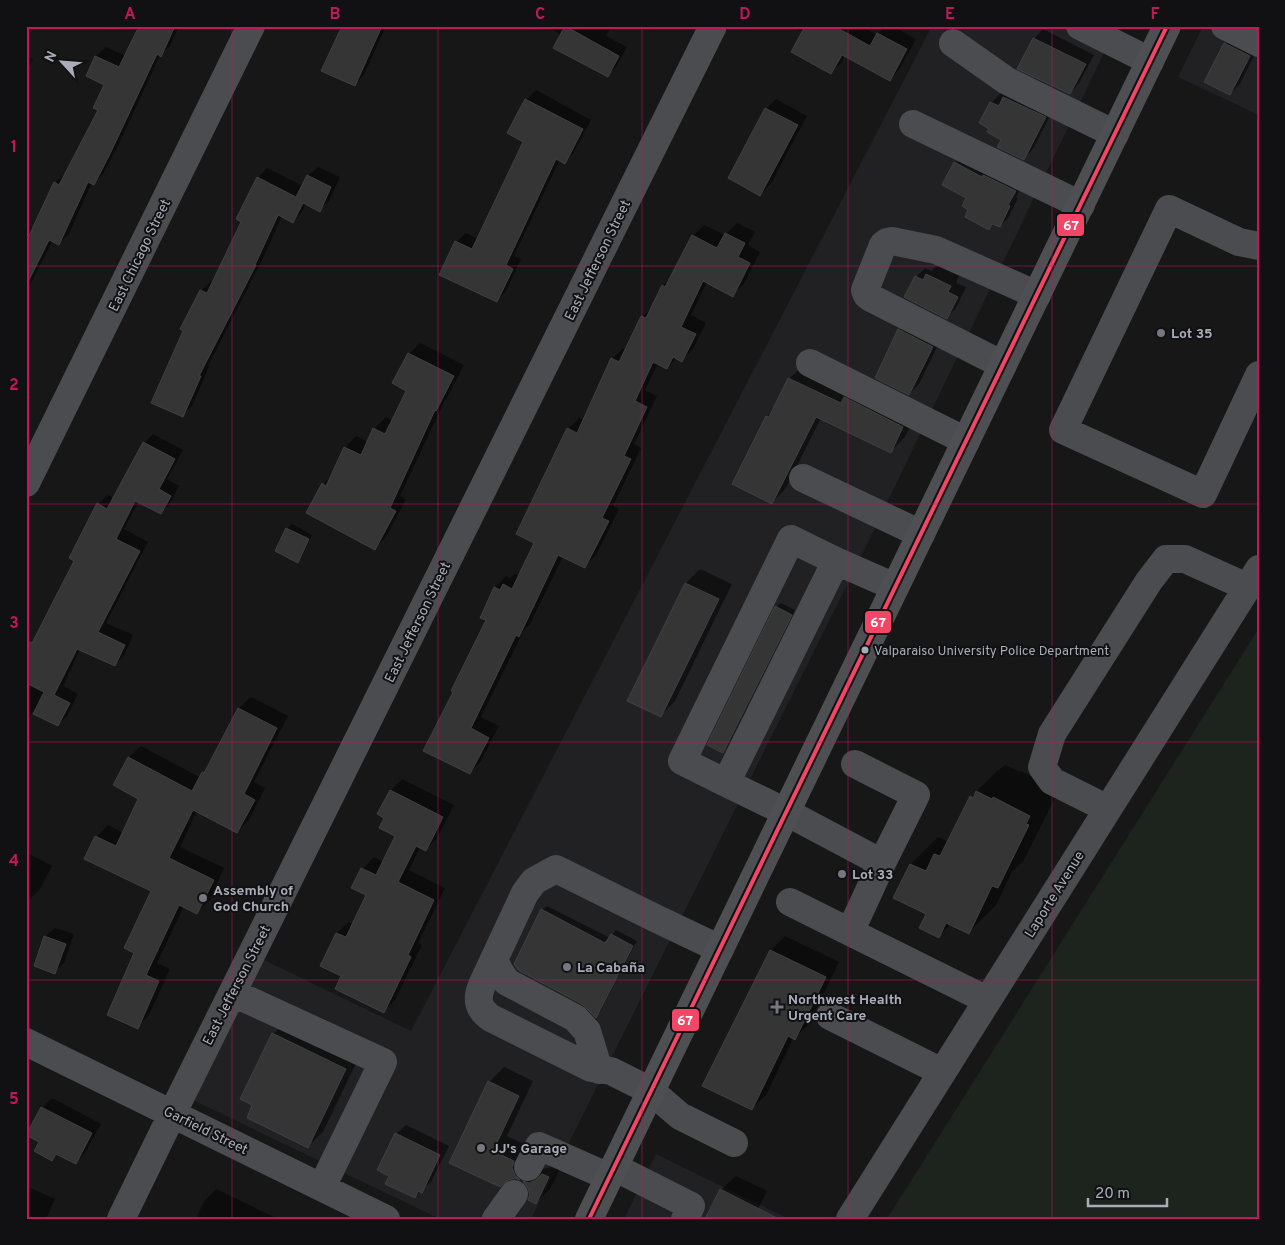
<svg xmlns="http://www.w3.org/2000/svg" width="1285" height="1245" viewBox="0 0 1285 1245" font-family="Overpass,sans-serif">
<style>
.built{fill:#212123}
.green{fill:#1d241e}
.shadow{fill:#0007}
.building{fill:#353536;stroke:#3f4043}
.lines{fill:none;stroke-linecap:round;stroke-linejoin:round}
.minor-tunnel{stroke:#343537;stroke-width:28;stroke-dasharray:28 14;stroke-linecap:butt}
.minor{stroke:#4b4c50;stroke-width:28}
.major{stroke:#4d4f52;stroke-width:28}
.bus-1-casing{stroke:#111113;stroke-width:8}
.bus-1{stroke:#f34667;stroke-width:4}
.grid{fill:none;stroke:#c2185b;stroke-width:1;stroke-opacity:0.55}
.poi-dot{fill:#757880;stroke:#111113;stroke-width:2}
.bus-dot{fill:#a8adb8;stroke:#111113;stroke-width:2}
.labels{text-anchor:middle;stroke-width:4;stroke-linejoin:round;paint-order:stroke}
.bus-label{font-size:13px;fill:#a8adb8;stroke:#111113;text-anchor:start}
.street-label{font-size:14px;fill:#a8adb8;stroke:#111113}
.poi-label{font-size:14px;font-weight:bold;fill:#a8adb8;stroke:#111113;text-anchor:start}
.line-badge{stroke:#111113;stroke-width:2}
.badge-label{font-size:14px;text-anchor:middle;font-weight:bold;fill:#fff}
.neatline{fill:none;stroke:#c2185b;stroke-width:2}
.grid-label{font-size:16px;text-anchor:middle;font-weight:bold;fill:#c2185b}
</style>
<rect width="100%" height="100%" fill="#171717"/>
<path class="built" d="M932 26H1117L855 569 531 1219H440L193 1100 262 959 411 1031Z
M1203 26H1259V115L1178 77Z
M656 1154 789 1219H624Z"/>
<path class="green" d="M1259 628V1219H887Z"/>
<path class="shadow" d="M140 26H179L170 46 160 55 118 146 103 174 94 183 92 182 69 234 59 243 53 240 26 293V224L34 228 55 183 64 174H66L100 110 106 84 87 76 96 56 106 47 126 56Z
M343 26H386L364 75 355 84Z
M546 26H611L606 36 627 47 616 67 608 75 562 35Z
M795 26H860L877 35 885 26H892L916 39 899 70 890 79 845 55 841 63 831 72 803 32 794 27Z
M1043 29 1094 55 1079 83 1070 93 1034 39Z
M1235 34 1259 46 1240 84 1230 94 1225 44Z
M26 56 33 59 26 73Z
M536 90 591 120 574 152 565 162 560 159 514 256 521 259 506 291 497 301 456 242 466 233 478 239 525 141 526 100Z
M1001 93 1054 108 1033 149 1024 159 991 128V103Z
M776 99 807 116 770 185 760 194 766 109Z
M963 155 1023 182 1016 197 1018 198 1008 218 1000 226 994 223 989 228 970 209 967 197 955 163Z
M318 167 340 177 329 201 319 210 306 204 302 212 293 222 282 216 264 256 208 366 209 367 192 406 182 415 201 291 211 281 214 283 243 221 258 178 267 168 303 186 308 176Z
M737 223 755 232 748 245 760 252 744 284 732 295 707 282 691 315 706 323 693 349 682 360 677 358 667 367 658 363 645 390 657 396 634 444 641 448 613 506 619 509 596 555 585 567 563 556 530 624 524 630 481 717 499 726 481 761 470 773 455 692 487 620 495 588 506 576 510 578 515 574 519 576 536 543 568 429 579 418 584 420 612 359 623 348 626 349 642 317 653 306 663 286 672 276 693 236 704 225 725 235Z
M937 265 959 276 956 283 966 287 956 308 947 317 916 277 925 268 931 271Z
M909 321 942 337 919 384 909 394 899 330Z
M420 343 464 365 447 398 445 400 400 496 406 499 386 537 375 548 323 484 333 474 345 448 356 436 368 442 374 429 386 417 393 421 408 390 409 354Z
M804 364 917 412 905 437 891 451 821 418 786 488 772 503 767 417 774 409 789 379Z
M153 434 183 450 167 479 179 486 170 504 160 513 139 501 124 529 148 542 106 623 133 635 124 656 114 665 80 649 63 686 78 694 67 716 58 725 32 712 26 724V656L76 560 98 504 108 495 114 498 144 443Z
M292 524 312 535 302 557 297 561 287 529Z
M700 569 732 584 675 701 660 716 629 700 686 583Z
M781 603 795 610 727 747 723 752 776 607Z
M251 697 288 716 254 782 265 788 249 820 237 832 197 811 180 847 224 868 209 901 197 912 184 906 157 963 170 969 149 1015 138 1027 136 953 152 891 96 837 108 825 123 833 140 798 114 785 129 757 141 746 201 778 208 768 239 708Z
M1005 765 1020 772 1021 771 1056 788 1052 796 1055 798 1024 860 1012 872 996 905 969 932 951 924 939 936 927 914 895 898 911 864 938 837 948 842 971 797 998 770H999Z
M402 779 454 805 437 838 426 850 420 847 409 870 445 888 418 943 422 945 395 1000 384 1011 343 976 321 965 337 933 349 922 353 924 368 895 353 887 363 869 374 857 384 862 397 835 386 818 391 790Z
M26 852 52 866 40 889 30 899 26 897Z
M547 906 610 938 616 930 637 941 600 1012 596 1016 542 910Z
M55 928 74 934 64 963 54 972 45 937Z
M785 936 839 962 809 1024 795 1038 794 1037 766 1095 751 1109 771 950Z
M288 1020 360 1055 323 1132 308 1146 273 1034Z
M504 1067 533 1081 507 1136 528 1146 533 1165 519 1179 451 1162 489 1082Z
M52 1098 101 1124 85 1153 76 1163 58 1154 52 1159 40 1141 42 1108Z
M406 1125 449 1146 431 1182 414 1197 391 1175 396 1134Z
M563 1163 550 1189 536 1203 531 1195 530 1188 525 1182 539 1168 544 1169Z
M736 1176 767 1191 753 1219 721 1190Z
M26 1186 55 1199 46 1219H26Z
M216 1189 278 1219H196L204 1201Z"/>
<path class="building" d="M139 26H175L161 57 157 54 109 156 94 185 88 182 59 245 49 240 26 286V242L54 182 59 185 98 110 93 108 104 85 86 76 95 56 119 67Z
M342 26H382L355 86 321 71Z
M565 26 619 56 608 77 553 48Z
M805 26H834L870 46 877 33 907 49 890 81 842 55 831 74 791 52Z
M1033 38 1086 64 1070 94 1017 69Z
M1224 43 1250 56 1230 95 1204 82Z
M1003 97 1046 117 1024 160 997 147 1001 140 987 132 989 129 979 123 990 102 999 106Z
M525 99 583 129 565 164 556 159 506 265 513 269 497 302 439 275 455 241 472 249 523 142 507 133Z
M765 108 798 125 760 196 728 178Z
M954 162 982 177 983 175 1016 191 1008 205 1010 206 1000 227 992 224 989 230 965 217 968 210 962 206 966 198 942 185Z
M307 175 331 187 320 212 303 203 293 223 278 215 255 265H256L199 376H201L183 417 151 403 183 331 180 329 200 290 207 293 241 222 236 219 257 177 296 197Z
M725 233 745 243 738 257 750 263 733 297 703 281 681 327 696 334 682 362 673 357 667 369 653 362 635 401 647 407 624 456 631 459 602 518 609 521 585 568 558 555 519 637 516 635 471 728 489 738 470 774 423 751 453 692 451 691 486 620 480 618 494 587 500 590 503 584 512 589 534 543 516 534 567 428 577 433 611 358 619 362 641 316 646 318 662 285 665 287 692 235 717 248Z
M926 274 951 286 948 292 958 297 947 319 904 297 915 276 923 280Z
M898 329 933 347 909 395 875 378Z
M408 353 454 376 436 411 435 410 390 508 396 511 375 550 306 513 322 483 326 486 344 447 361 455 373 428 385 434 406 391 392 383Z
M788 378 841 403 844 397 903 427 891 453 816 417 772 504 732 484 766 416 769 417Z
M143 442 175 459 159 489 171 496 161 514 135 501 116 539 140 551 98 632 125 645 115 666 77 649 54 695 70 703 58 726 33 714 44 692 26 683V640L32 643 74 561 69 558 97 503 107 509Z
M286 528 309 539 298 563 275 551Z
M685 583 719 599 661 717 627 701Z
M775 606 792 615 723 753 707 745Z
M238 708 277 728 244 794 255 800 237 833 193 810 169 858 214 880 197 914 179 905 146 975 159 981 138 1029 107 1015 134 953 124 948 151 891 84 859 95 836 116 846 138 799 113 785 128 757 192 791 202 772 204 773Z
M390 790 443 817 426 851 416 846 398 882 434 900 408 955 411 957 384 1013 335 989 341 976 320 966 336 933 346 937 366 895 351 888 361 868 376 875 395 836 379 828 384 818 377 814Z
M976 791 992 799 993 797 1030 816 1026 824 1029 825 998 888 992 886 969 934 946 923 939 938 919 928 926 914 893 898 910 864 926 871 934 854 940 856 970 796 973 798Z
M541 909 605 943 611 934 633 946 596 1018 582 1004 518 970 514 964Z
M44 936 66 944 55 974 34 966Z
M770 950 826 977 795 1040 788 1036 752 1110 702 1086Z
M272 1033 346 1069 308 1148 247 1118 252 1105 240 1099Z
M488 1081 519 1096 493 1151 514 1161 512 1168 515 1175 520 1180 515 1178 508 1180 500 1187 449 1163Z
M41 1107 92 1133 76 1164 56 1154 52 1161 34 1151 39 1142 26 1135Z
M395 1133 440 1155 422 1193 418 1191 415 1198 385 1184 389 1176 377 1170Z
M542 1174 549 1177 536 1204 528 1200 530 1195 528 1188 523 1181 529 1183 536 1180Z
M720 1189 779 1219H705Z"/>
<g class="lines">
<path class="minor-tunnel" d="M708 1214 719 1219"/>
<path class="minor" d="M1080 26 1150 61
M1225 26 1259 43
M953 43 1007 81 1115 134
M913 124 1081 205
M1259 246 1239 242 1169 209 1063 430 1203 494 1259 375
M810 363 966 441
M1003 365 871 298 867 295 865 290 883 245 887 242 892 241 936 250 1037 295
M803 478 921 534
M26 483 251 26
M836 561 895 587
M855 764 916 795 882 863
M726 783 682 761 791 539 836 561 726 783 786 812 882 863 850 932 987 1000
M1108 809 1052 781 1042 767 1052 734 1149 581 1166 559H1185L1247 587
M790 902 850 932
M720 949 655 918 556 869 534 881 525 893 482 985C476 999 478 1009 491 1018L591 1068 611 1071 651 1091 680 1116 734 1143
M494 960 500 972 507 982 575 1018 587 1031 599 1070
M233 993 383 1062 322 1187
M830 1016 942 1072
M26 1042 386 1219
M528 1167 539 1146 609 1177
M614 1167 691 1206 685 1219
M121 1219 181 1096 713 26
M496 1219 514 1194
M850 1219 1259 569"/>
<path class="major" d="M589 1219 1167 26"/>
<defs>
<path id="bus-1" d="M589 1219 1167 26"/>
</defs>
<use href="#bus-1" class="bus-1-casing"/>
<use href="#bus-1" class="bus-1"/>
</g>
<path class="grid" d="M232 26V1219M438 26V1219M642 26V1219M848 26V1219M1052 26V1219M26 266H1259M26 504H1259M26 742H1259M26 980H1259"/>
<g class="poi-dot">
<circle cx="1161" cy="333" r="5"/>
<circle cx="842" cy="874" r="5"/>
<circle cx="203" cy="898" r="5"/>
<circle cx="567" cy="967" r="5"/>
<path d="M774.5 999.5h5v5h5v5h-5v5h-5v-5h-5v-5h5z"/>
<circle cx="481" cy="1148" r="5"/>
</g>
<circle class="bus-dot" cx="865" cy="650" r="4.5"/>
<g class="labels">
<g class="bus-label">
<text x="874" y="655">Valparaiso University Police Department</text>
</g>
<g class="street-label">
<text transform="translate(139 255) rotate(-64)" y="5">East Chicago Street</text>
<text transform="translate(597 260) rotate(-64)" y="5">East Jefferson Street</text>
<text transform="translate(417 622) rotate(-64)" y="5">East Jefferson Street</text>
<text transform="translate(1054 894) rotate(-58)" y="5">Laporte Avenue</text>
<text transform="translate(236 985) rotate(-63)" y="5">East Jefferson Street</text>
<text transform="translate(206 1130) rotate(26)" y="5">Garfield Street</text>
</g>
<g class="poi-label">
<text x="1171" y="338">Lot 35</text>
<text x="852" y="879">Lot 33</text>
<text x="213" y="895">Assembly of<tspan x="213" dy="16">God Church</tspan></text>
<text x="577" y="972">La Cabaña</text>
<text x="788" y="1004">Northwest Health<tspan x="788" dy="16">Urgent Care</tspan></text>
<text x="491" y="1153">JJ's Garage</text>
</g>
</g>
<g class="line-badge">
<rect x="1056" y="213" width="29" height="24" rx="5" fill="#f34667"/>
<rect x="864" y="610" width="28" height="24" rx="5" fill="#f34667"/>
<rect x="671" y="1008" width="29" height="24" rx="5" fill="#f34667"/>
</g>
<g class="badge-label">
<text x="1071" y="230">67</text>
<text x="878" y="627">67</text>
<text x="685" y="1025">67</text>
</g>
<rect width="1285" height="1245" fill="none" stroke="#111113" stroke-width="55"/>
<g transform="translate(62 62) rotate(296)" stroke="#111113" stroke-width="4" paint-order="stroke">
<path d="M0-4L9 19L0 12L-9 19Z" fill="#a8adb8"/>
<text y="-8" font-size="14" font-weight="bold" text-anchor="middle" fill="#a8adb8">N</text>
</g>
<path d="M1088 1198v8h79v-8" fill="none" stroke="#a8adb8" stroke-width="2.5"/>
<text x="1095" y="1198" font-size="15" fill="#a8adb8" stroke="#111113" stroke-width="4" paint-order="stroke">20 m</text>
<rect x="28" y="28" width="1230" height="1190" class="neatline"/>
<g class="grid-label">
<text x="130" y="19">A</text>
<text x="335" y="19">B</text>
<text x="540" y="19">C</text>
<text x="745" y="19">D</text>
<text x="950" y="19">E</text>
<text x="1155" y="19">F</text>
<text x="14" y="152">1</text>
<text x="14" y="390">2</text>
<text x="14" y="628">3</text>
<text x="14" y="866">4</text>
<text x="14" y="1104">5</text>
</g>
</svg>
